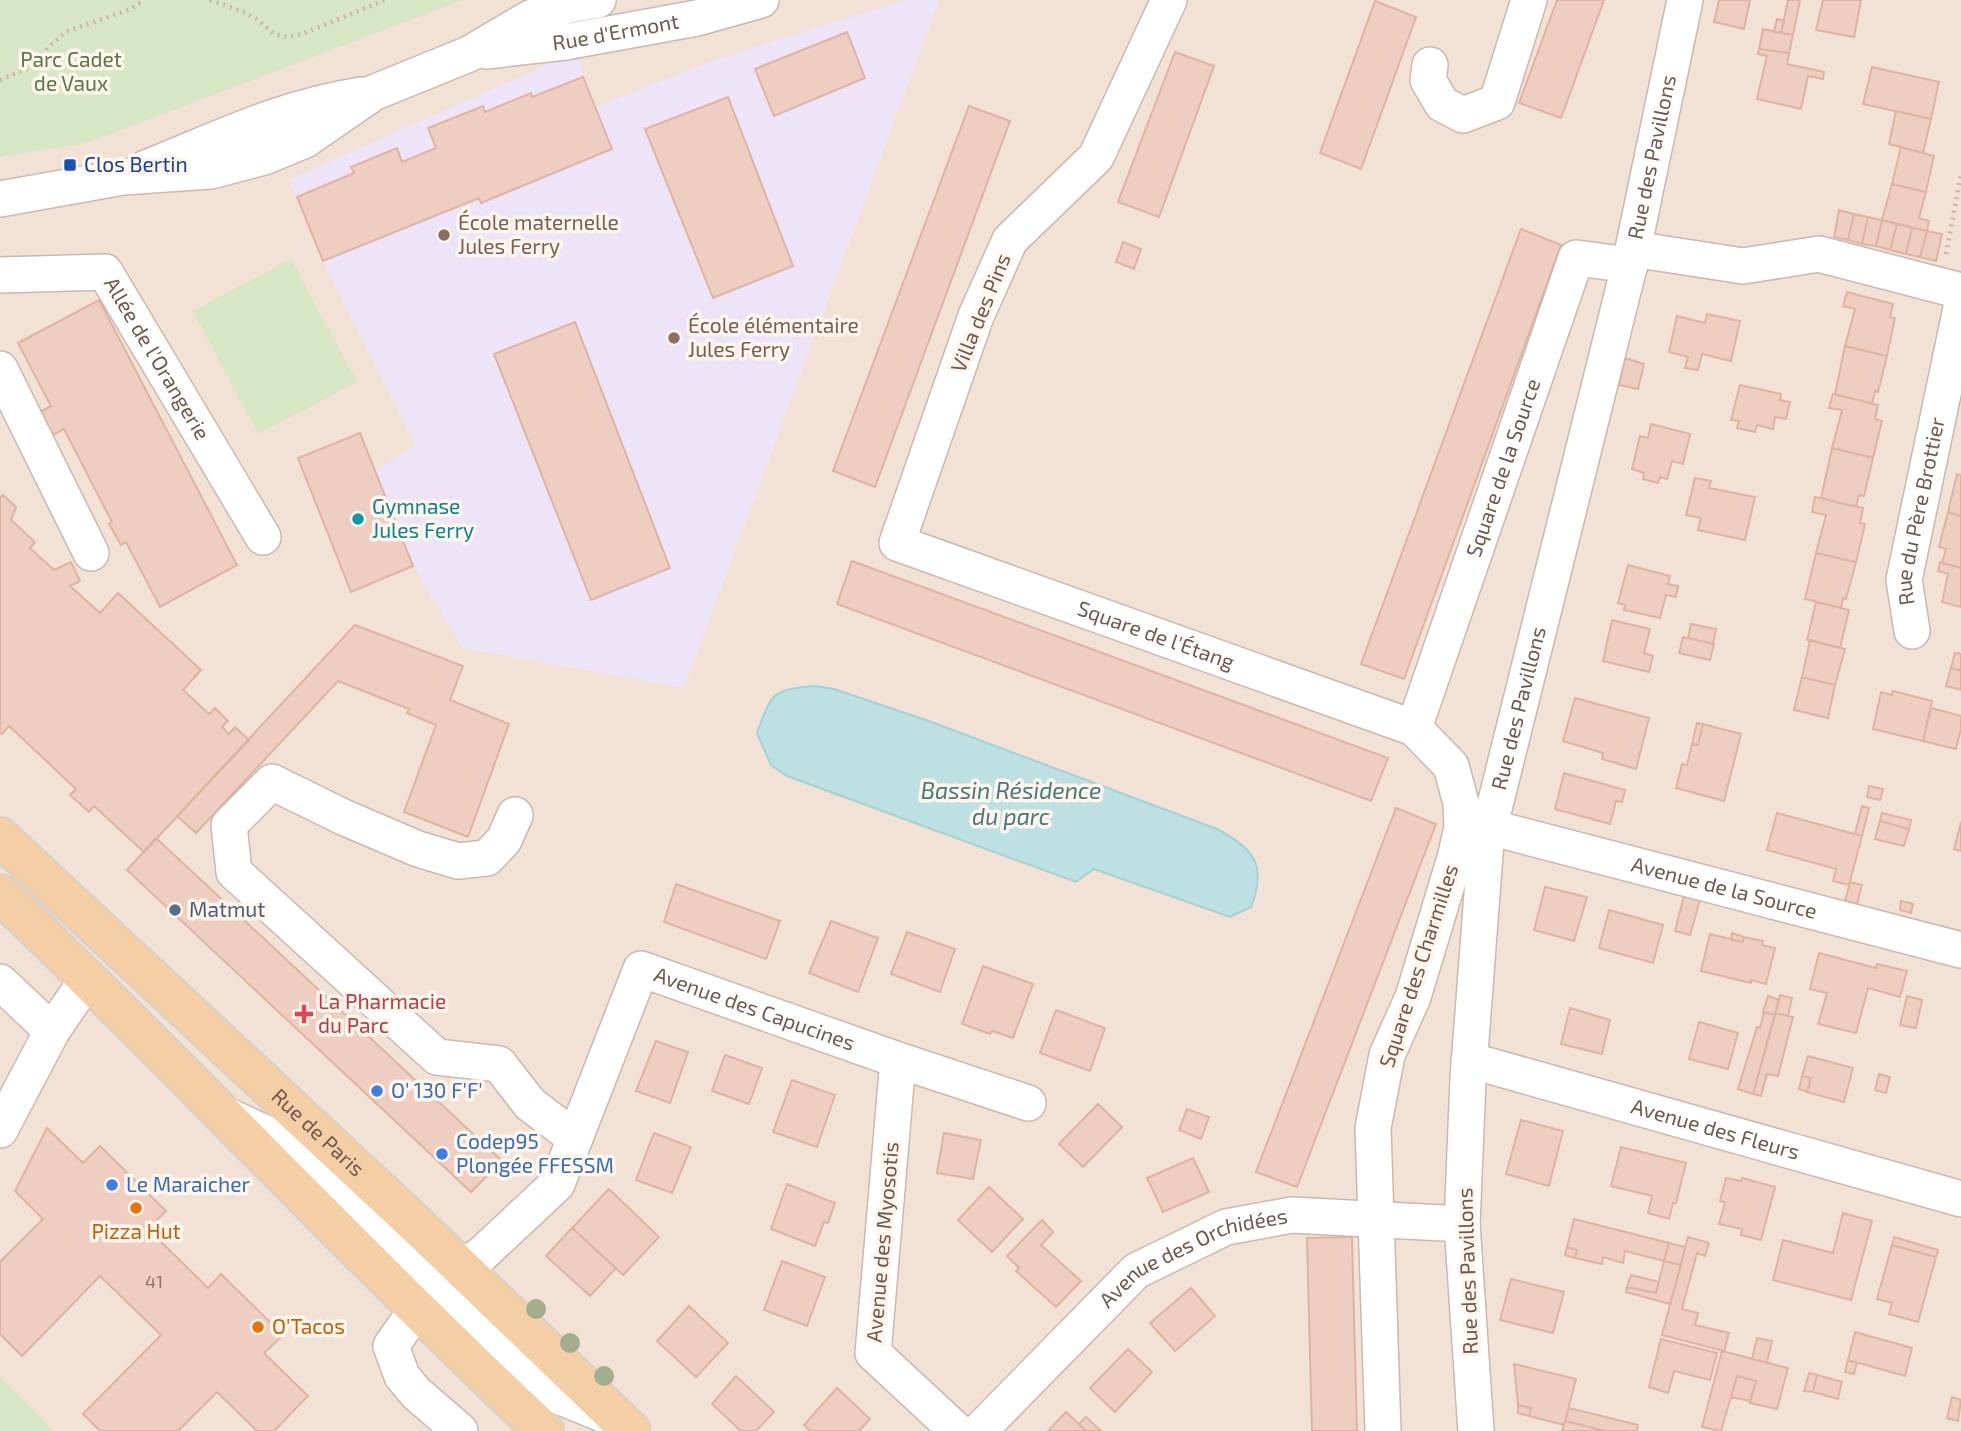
<svg xmlns="http://www.w3.org/2000/svg" width="1961" height="1431" viewBox="0 0 1961 1431" font-family="'Exo 2',sans-serif">
<style>
.residential{fill:#f2e2d6}
.education{fill:#eee4f7}
.green{fill:#d7e7c6}
.water{fill:#bde1e3;stroke:#a4d1d4;stroke-width:2}
.building{fill:#eecec1;stroke:#dfb3a2;stroke-width:2}
.lines{fill:none;stroke-linecap:round;stroke-linejoin:round}
.minor-casing{stroke:#ccb8ae;stroke-width:38}
.major-casing{stroke:#d8d0cd;stroke-width:42}
.path{stroke:#d3b1a4;stroke-width:4.5;stroke-dasharray:2 5;stroke-linecap:butt}
.minor{stroke:#fff;stroke-width:35}
.major{stroke:#f4cea5;stroke-width:38}
.tree{fill:#a2ae8e}
.transit-dot{fill:#1a4fb4;stroke:#fef5ed;stroke-width:2.5}
.education-dot{fill:#8d6e63;stroke:#fef5ed;stroke-width:2.5}
.culture-dot{fill:#0f9aa8;stroke:#fef5ed;stroke-width:2.5}
.service-dot{fill:#5c6f8a;stroke:#fef5ed;stroke-width:2.5}
.health-dot{fill:#e0444e;stroke:#fef5ed;stroke-width:2.5}
.shop-dot{fill:#3f7fe0;stroke:#fef5ed;stroke-width:2.5}
.food-dot{fill:#e8710a;stroke:#fef5ed;stroke-width:2.5}
.labels{text-anchor:middle;stroke-width:7;stroke-linejoin:round;paint-order:stroke}
.number-label{font-size:18px;fill:#91756a}
.street-label{font-size:21px;fill:#72574d;stroke:#fef5ed}
.park-label{font-size:21px;fill:#5a7746;stroke:#fef5ed}
.transit-label{font-size:21px;fill:#164399;stroke:#fef5ed;text-anchor:start}
.education-label{font-size:21px;fill:#785e54;stroke:#fef5ed;text-anchor:start}
.culture-label{font-size:21px;fill:#0d838f;stroke:#fef5ed;text-anchor:start}
.service-label{font-size:21px;fill:#4e5e75;stroke:#fef5ed;text-anchor:start}
.health-label{font-size:21px;fill:#be3a42;stroke:#fef5ed;text-anchor:start}
.shop-label{font-size:21px;fill:#366cbe;stroke:#fef5ed;text-anchor:start}
.food-label{font-size:21px;fill:#c56008;stroke:#fef5ed}
.water-label{font-size:23px;font-style:italic;fill:#46797d;stroke:#fef5ed}
</style>
<rect width="100%" height="100%" fill="#fbf1e7"/>
<path class="residential" d="M0 0H1961V1431H0Z"/>
<path class="education" d="M905 0H939L684 688 463 648 413 566 375 472 416 445 323 261 289 180 578 51 583 77 596 107 718 59Z"/>
<path class="green" d="M0 0H463L87 143 0 157Z
M291 259 357 382 258 434 193 311Z
M0 1377 54 1431H0Z"/>
<path class="water" d="M814 686 834 689 926 720 1217 829C1255 850 1267 865 1251 907L1230 917 1094 869 1076 882 787 776 771 765 757 733C772 693 771 690 814 686Z"/>
<path class="building" d="M1557 0H1604L1561 118 1519 103Z
M1719 0H1750L1744 29 1714 22Z
M1788 0H1800L1793 35 1781 33Z
M1823 0H1861L1854 37 1816 30Z
M1375 1 1416 17 1361 169 1320 153Z
M1777 19 1784 21 1781 33 1774 32Z
M1763 29 1793 35 1789 53 1759 49Z
M847 32 865 78 774 116 755 69Z
M1759 49 1789 53 1787 64 1824 72 1823 79 1808 76 1801 109 1757 99 1767 56 1758 54Z
M1175 52 1214 66 1159 217 1118 202Z
M1872 67 1939 82 1931 119 1863 104Z
M583 77 612 149 481 203 479 198 323 261 297 197 354 173 351 167 397 148 402 162 436 148 428 128 483 106 485 112 531 93 532 97Z
M728 97 793 266 713 298 645 129Z
M969 106 1010 121 875 487 833 471Z
M1896 111 1931 119 1923 153 1889 144Z
M1901 147 1934 156 1926 192 1892 184Z
M1892 184 1926 192 1919 218 1929 221 1927 231 1882 220Z
M1839 210 1854 214 1848 240 1834 237Z
M1854 214 1868 217 1862 244 1848 240Z
M1868 217 1882 220 1876 246 1862 244Z
M1882 220 1897 224 1890 250 1876 246Z
M1897 224 1912 228 1906 254 1890 250Z
M1912 228 1927 231 1920 257 1906 254Z
M1521 229 1561 245 1404 679 1361 664Z
M1927 231 1942 234 1936 261 1920 257Z
M1123 242 1141 249 1134 269 1116 262Z
M1847 292 1893 304 1890 317 1895 318 1887 356 1845 346 1855 309 1843 306Z
M99 300 237 565 160 607 126 542 121 545 109 524 112 522 64 429 53 435 40 412 51 406 18 343Z
M1707 314 1740 321 1731 361 1702 354 1698 370 1685 368 1688 357 1669 352 1677 316 1705 323Z
M575 322 670 568 591 600 494 354Z
M1845 346 1887 356 1878 392 1875 391 1872 404 1835 394Z
M1625 358 1644 364 1638 389 1619 385Z
M1740 385 1781 394 1780 400 1790 402 1786 419 1775 417 1773 429 1757 425 1755 432 1737 428 1739 421 1731 420Z
M1833 394 1878 405 1875 419 1882 421 1873 458 1832 448 1842 410 1829 408Z
M1651 424 1690 434 1683 464 1672 461 1667 479 1660 477 1658 483 1643 479 1644 473 1632 469 1640 436 1648 438Z
M360 433 413 566 351 592 298 458Z
M1832 448 1873 458 1864 496 1859 495 1856 507 1821 498Z
M1957 474 1961 475V516L1948 512Z
M1695 478 1711 481 1709 488 1755 497 1745 540 1698 530 1701 518 1686 515Z
M3 495 16 507 11 520 35 542 30 548 54 570 71 562 80 581 70 586 100 613 118 593 201 670 183 690 209 714 215 708 228 721 222 727 229 734 235 727 249 740 144 852 94 806 89 812 70 795 76 789 9 726 2 734 0 733V498Z
M1815 497 1863 508 1860 523 1865 524 1856 562 1816 553 1826 515 1812 512Z
M1948 512 1961 516V568L1942 563 1946 549 1939 547Z
M1816 553 1856 562 1846 599 1843 598 1841 608 1805 599Z
M852 561 1388 758 1371 801 837 604Z
M1940 562 1961 568V607L1942 602 1948 574 1938 571Z
M1628 565 1670 576 1668 584 1678 586 1676 597 1666 595 1660 618 1624 610 1625 605 1618 603Z
M1816 602 1849 610 1840 648 1807 640Z
M1612 620 1650 629 1644 653 1653 656 1649 672 1603 661Z
M1691 624 1716 629 1713 644 1688 638Z
M355 625 463 666 450 700 509 724 468 837 404 812 436 725 407 713 409 709 338 681 196 833 177 816Z
M1683 637 1714 644 1710 660 1679 653Z
M1810 640 1845 649 1835 685 1802 677Z
M1955 653 1961 654V671L1951 668Z
M1951 668 1961 671V690L1946 686Z
M1802 677 1835 685 1828 718 1794 710Z
M1893 691 1932 701 1923 741 1873 729 1881 692 1892 695Z
M1575 698 1649 718 1636 769 1602 759 1603 753 1563 741Z
M1931 708 1961 716V729L1956 749 1923 741Z
M1697 723 1703 724 1698 745 1692 744Z
M1703 724 1741 734 1724 801 1676 788 1682 764 1687 765 1692 744 1698 745Z
M1564 773 1625 790 1622 802 1616 801 1610 824 1555 809Z
M1869 786 1883 789 1880 800 1867 797Z
M1862 806 1869 808 1862 836 1855 834Z
M1396 808 1436 824 1297 1187 1256 1172Z
M1777 813 1862 836 1849 885 1833 881 1836 869 1767 850Z
M1882 813 1911 820 1909 829 1880 821Z
M1880 821 1909 829 1904 846 1875 839Z
M1961 822V851L1954 849Z
M156 838 502 1161 471 1192 127 870Z
M1850 882 1862 885 1857 904 1845 901Z
M676 884 780 921 766 959 664 922Z
M1545 887 1587 897 1574 941 1534 930Z
M1684 896 1700 900 1690 935 1675 931Z
M1901 901 1913 904 1911 913 1900 910Z
M1609 910 1663 925 1653 963 1599 948Z
M831 921 878 938 858 992 809 973Z
M907 932 955 949 940 992 891 974Z
M1732 933 1744 937 1743 942 1731 940Z
M1710 934 1743 942 1744 937 1763 941 1762 945 1775 948 1766 984 1751 980V983L1701 971Z
M1819 953 1876 968 1877 964 1907 971 1900 997 1868 988 1856 1033 1818 1024 1827 993 1810 989Z
M983 966 1033 984 1013 1038 992 1031 990 1034 962 1024Z
M1780 995 1792 998 1788 1016 1775 1013Z
M1768 996 1779 1000 1775 1015 1763 1012Z
M1907 996 1922 1000 1916 1028 1900 1025Z
M1570 1008 1610 1020 1602 1054 1561 1044Z
M1056 1010 1105 1028 1090 1071 1040 1053Z
M1764 1012 1775 1015 1753 1094 1738 1089 1757 1027 1760 1028Z
M1775 1013 1793 1017 1778 1076 1767 1074 1761 1096 1753 1094Z
M1699 1022 1738 1033 1728 1069 1689 1059Z
M656 1041 688 1052 670 1103 636 1091Z
M725 1055 762 1068 749 1104 712 1091Z
M1808 1056 1853 1068 1844 1102 1807 1092 1811 1078 1802 1076Z
M1879 1074 1890 1077 1886 1093 1875 1090Z
M1802 1076 1811 1078 1807 1092 1799 1089Z
M792 1080 835 1095 817 1147 773 1132Z
M1098 1104 1122 1127 1083 1167 1059 1144Z
M1187 1109 1209 1117 1201 1139 1179 1130Z
M1521 1120 1563 1131 1549 1186 1506 1174Z
M47 1128 83 1163 100 1146 166 1211 148 1229 208 1288 221 1274 283 1335 264 1353 308 1396 274 1431H257L217 1392 178 1431H100L83 1414 161 1335 100 1276 22 1356 0 1334V1262L43 1219 15 1191Z
M654 1133 691 1147 672 1193 636 1180Z
M944 1133 981 1140 973 1179 937 1173Z
M1621 1147 1686 1163 1676 1203H1673L1669 1219 1648 1213 1652 1196 1611 1186Z
M1193 1158 1209 1192 1163 1212 1147 1178Z
M1726 1178 1741 1181 1742 1178 1775 1187 1761 1240 1741 1235 1742 1229 1719 1224 1725 1203 1720 1201Z
M787 1184 835 1203 828 1223 824 1222 815 1246 771 1229Z
M989 1187 1023 1219 992 1252 958 1220Z
M609 1189 659 1237 623 1275 572 1228Z
M1843 1213 1872 1221 1851 1300 1773 1280 1783 1240 1833 1253Z
M1574 1219 1669 1243 1664 1261 1625 1251 1623 1263 1603 1257 1602 1264 1575 1258 1577 1250 1567 1247Z
M1042 1220 1053 1232 1041 1245 1081 1281 1056 1307 1016 1271 1019 1268 1007 1256Z
M572 1228 616 1268 590 1296 546 1256Z
M1352 1237 1357 1431H1312L1307 1238Z
M1688 1237 1709 1243 1705 1256 1697 1253 1682 1309 1698 1313 1695 1325 1729 1333 1724 1351 1662 1335Z
M1894 1237 1938 1250 1936 1257 1892 1245Z
M1669 1243 1685 1247 1681 1265 1664 1261Z
M1892 1245 1936 1257 1918 1322 1889 1314 1892 1303 1877 1299Z
M1567 1247 1577 1250 1575 1258 1565 1255Z
M782 1261 825 1277 807 1326 764 1310Z
M1664 1261 1681 1265 1670 1304 1626 1292 1627 1287 1656 1293Z
M1631 1275 1659 1282 1656 1293 1627 1287Z
M1511 1279 1564 1292 1553 1333 1500 1320Z
M1191 1288 1215 1316 1175 1351 1150 1323Z
M689 1306 728 1343 696 1377 657 1341Z
M1855 1332 1912 1348 1905 1376 1848 1360Z
M1757 1338 1772 1341 1767 1363 1752 1359Z
M1661 1339 1717 1353 1710 1380 1674 1371 1668 1393 1649 1387Z
M1128 1349 1152 1372 1115 1412 1090 1388Z
M1722 1351 1788 1368 1777 1409 1750 1403 1756 1381 1737 1376 1721 1431 1702 1427Z
M1848 1360 1857 1363 1854 1374 1845 1372Z
M1514 1364 1576 1379 1564 1425 1529 1416 1531 1408 1518 1405Z
M1809 1373 1817 1375 1813 1392 1804 1391Z
M1817 1375 1842 1382 1838 1399 1813 1392Z
M736 1376 774 1412 756 1431H741L712 1404Z
M1737 1376 1756 1381 1750 1401 1731 1397Z
M837 1388 870 1419 859 1431H810L804 1425Z
M1952 1397 1961 1400 1958 1421 1947 1418Z
M1518 1405 1531 1408 1529 1416 1518 1413Z
M1569 1408 1638 1425 1637 1431H1605L1565 1421Z
M1066 1412 1079 1424 1086 1431H1048Z
M1086 1417 1101 1431H1086L1079 1424Z
M1565 1421 1605 1431H1562Z"/>
<g class="lines">
<defs>
<g id="minor">
<path id="s1" d="M1169 0 1096 157 1010 240 976 316 897 543 1414 728 1451 766 1461 803 1462 827 1455 858 1413 997 1387 1055 1373 1128 1383 1431"/>
<path id="s2" d="M486 51 565 42 697 18 761 0"/>
<path d="M1430 65 1428 80 1442 104 1463 115 1497 102 1529 0"/>
<path d="M146 168C221 138 280 108 361 95"/>
<path d="M0 199 123 177 211 171 264 157 305 140 373 93 469 54 530 18 569 5 598 0"/>
<path d="M1633 249 1743 266 1819 254 1961 291"/>
<path id="s3" d="M0 275 105 272 263 537"/>
<path d="M0 369 91 553"/>
<path id="s4" d="M1912 631 1904 580 1961 308"/>
<path id="s5" d="M1414 728 1576 258 1630 265"/>
<path d="M515 815 504 840 487 858 458 861 418 849 343 817 272 782 229 825 234 872 437 1057 499 1064 530 1104 575 1138"/>
<path id="s6" d="M1489 827 1961 950"/>
<path d="M0 982 52 1031"/>
<path d="M898 1060 873 1353 957 1431"/>
<path id="s7" d="M1469 1060 1961 1199"/>
<path d="M226 1115 280 1140 438 1292"/>
<path d="M0 1130 52 1031 88 978"/>
<path d="M443 1287 556 1395 619 1421"/>
<path id="s8" d="M460 1431 416 1393 402 1376 391 1346 405 1326 461 1268 481 1255 557 1184 641 969 898 1060 1028 1103"/>
<path id="s9" d="M979 1431 1136 1271 1226 1227 1292 1215 1462 1224"/>
<path id="s10" d="M1476 1431 1462 1224 1468 1079 1486 841 1631 259 1685 0"/>
</g>
<g id="major">
<path id="s11" d="M0 837 421 1229 631 1431"/>
<path d="M0 894C184 1070 358 1257 544 1431"/>
</g>
</defs>
<use href="#minor" class="minor-casing"/>
<use href="#major" class="major-casing"/>
<path class="path" d="M210 0 241 11 258 20 274 34 287 37 302 34 385 0
M0 80 26 69 65 32 131 9 144 0
M1946 254 1961 175"/>
<use href="#minor" class="minor"/>
<use href="#major" class="major"/>
</g>
<g class="tree">
<circle cx="536" cy="1309" r="10"/>
<circle cx="570" cy="1343" r="10"/>
<circle cx="604" cy="1376" r="10"/>
</g>
<rect class="transit-dot" x="63" y="158" width="14" height="14" rx="3.5"/>
<g class="education-dot">
<circle cx="444" cy="235" r="7"/>
<circle cx="674" cy="338" r="7"/>
</g>
<circle class="culture-dot" cx="358" cy="519" r="7"/>
<circle class="service-dot" cx="175" cy="910" r="7"/>
<path class="health-dot" d="M300.5 1003.5h7v7h7v7h-7v7h-7v-7h-7v-7h7z"/>
<g class="shop-dot">
<circle cx="377" cy="1091" r="7"/>
<circle cx="442" cy="1154" r="7"/>
<circle cx="112" cy="1185" r="7"/>
</g>
<g class="food-dot">
<circle cx="136" cy="1208" r="7"/>
<circle cx="258" cy="1327" r="7"/>
</g>
<g class="labels">
<g class="number-label">
<text x="154" y="1288">41</text>
</g>
<g class="street-label">
<text dy="7" stroke="none"><textPath href="#s2" startOffset="131">Rue d'Ermont</textPath></text>
<text dy="7" stroke="none"><textPath href="#s10" startOffset="1295">Rue des Pavillons</textPath></text>
<text transform="translate(981 313) rotate(-68)" y="7">Villa des Pins</text>
<text dy="7" stroke="none"><textPath href="#s3" startOffset="206">Allée de l'Orangerie</textPath></text>
<text dy="7" stroke="none"><textPath href="#s5" startOffset="275">Square de la Source</textPath></text>
<text dy="7" stroke="none"><textPath href="#s4" startOffset="122">Rue du Père Brottier</textPath></text>
<text dy="7" stroke="none"><textPath href="#s1" startOffset="891">Square de l'Étang</textPath></text>
<text dy="7" stroke="none"><textPath href="#s10" startOffset="728">Rue des Pavillons</textPath></text>
<text dy="7" stroke="none"><textPath href="#s6" startOffset="243">Avenue de la Source</textPath></text>
<text transform="translate(1419 966) rotate(-72)" y="7">Square des Charmilles</text>
<text dy="7" stroke="none"><textPath href="#s8" startOffset="696">Avenue des Capucines</textPath></text>
<text dy="7" stroke="none"><textPath href="#s7" startOffset="256">Avenue des Fleurs</textPath></text>
<text dy="7" stroke="none"><textPath href="#s11" startOffset="434">Rue de Paris</textPath></text>
<text transform="translate(883 1242) rotate(-85)" y="7">Avenue des Myosotis</text>
<text dy="7" stroke="none"><textPath href="#s9" startOffset="282">Avenue des Orchidées</textPath></text>
<text transform="translate(1468 1271) rotate(-92)" y="7">Rue des Pavillons</text>
</g>
<g class="park-label">
<text x="71" y="67">Parc Cadet<tspan x="71" dy="24">de Vaux</tspan></text>
</g>
<g class="transit-label">
<text x="84" y="172">Clos Bertin</text>
</g>
<g class="education-label">
<text x="458" y="230">École maternelle<tspan x="458" dy="24">Jules Ferry</tspan></text>
<text x="688" y="333">École élémentaire<tspan x="688" dy="24">Jules Ferry</tspan></text>
</g>
<g class="culture-label">
<text x="372" y="514">Gymnase<tspan x="372" dy="24">Jules Ferry</tspan></text>
</g>
<g class="service-label">
<text x="189" y="917">Matmut</text>
</g>
<g class="health-label">
<text x="318" y="1009">La Pharmacie<tspan x="318" dy="24">du Parc</tspan></text>
</g>
<g class="shop-label">
<text x="391" y="1098">O' 130 F'F'</text>
<text x="456" y="1149">Codep95<tspan x="456" dy="24">Plongée FFESSM</tspan></text>
<text x="126" y="1192">Le Maraicher</text>
</g>
<g class="food-label">
<text x="136" y="1239">Pizza Hut</text>
<text x="272" y="1334" text-anchor="start">O'Tacos</text>
</g>
<g class="water-label">
<text x="1011" y="799">Bassin Résidence<tspan x="1011" dy="26">du parc</tspan></text>
</g>
</g>
</svg>
